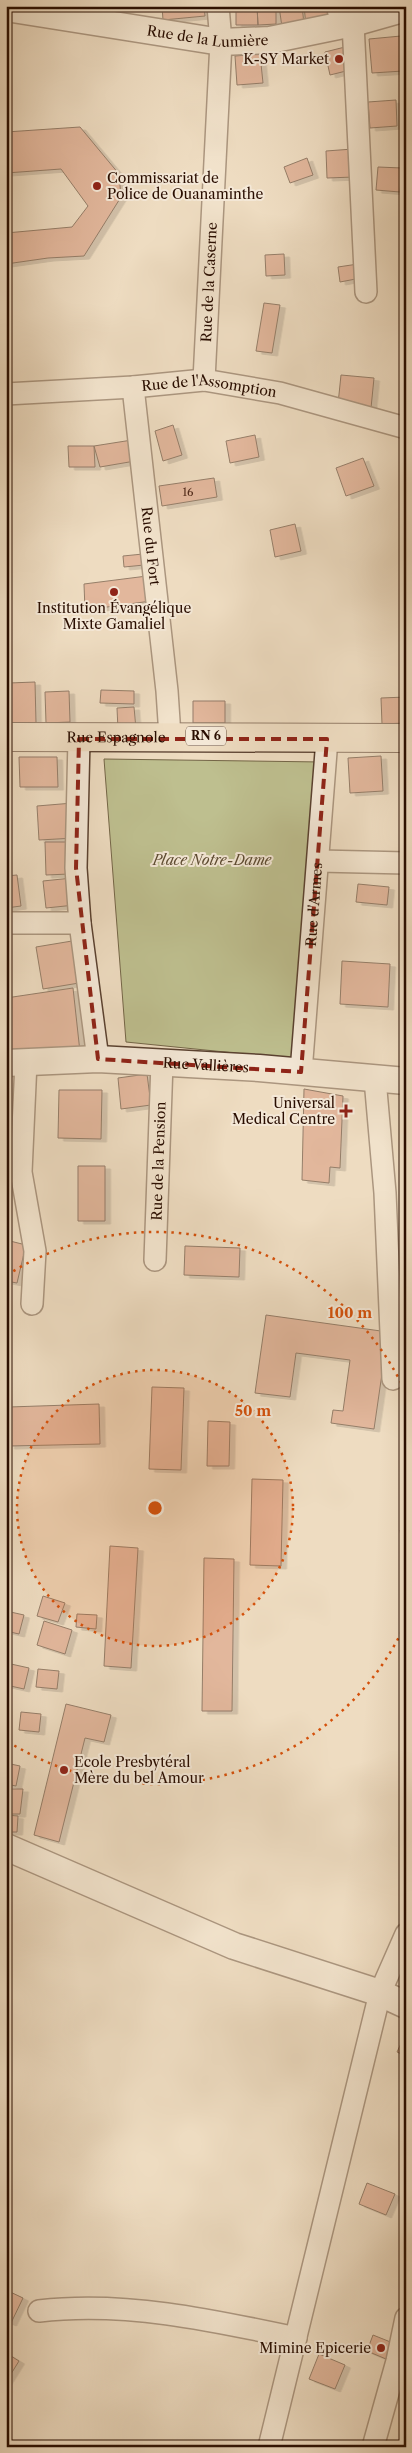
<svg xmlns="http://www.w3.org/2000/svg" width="412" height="2453" viewBox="0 0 412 2453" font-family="'Libre Caslon Text',serif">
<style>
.green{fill:#bebf8f;stroke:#746648}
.building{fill:#d2896f;stroke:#290d00;filter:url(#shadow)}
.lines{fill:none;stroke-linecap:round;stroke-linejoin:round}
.minor-casing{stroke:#5a4130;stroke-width:24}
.tertiary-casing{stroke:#5a4130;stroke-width:29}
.primary-casing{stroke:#290d00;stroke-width:30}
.minor{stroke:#f4e8d7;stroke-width:21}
.tertiary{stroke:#f4e8d7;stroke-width:26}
.primary{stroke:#eedcc1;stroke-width:28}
.marked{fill:none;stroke:#8f2418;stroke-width:4;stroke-dasharray:10 6;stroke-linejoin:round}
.ring{fill:none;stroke:#d5510b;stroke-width:2.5;stroke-dasharray:2.5 5}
.poi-dot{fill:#8f2418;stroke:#f4e8d7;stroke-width:2}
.labels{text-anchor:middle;stroke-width:4;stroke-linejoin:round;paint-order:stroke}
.number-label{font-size:11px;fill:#532c1c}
.shield{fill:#f4e8d7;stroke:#664f40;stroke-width:1}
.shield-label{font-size:12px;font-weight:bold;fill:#290d00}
.street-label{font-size:14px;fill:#290d00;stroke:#f4e8d7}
.poi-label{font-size:14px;fill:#290d00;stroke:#f4e8d7;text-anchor:end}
.park-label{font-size:14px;font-style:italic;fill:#5d4b32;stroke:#f4e8d7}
.centre{fill:#d5510b;stroke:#f4e8d7;stroke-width:2.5}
.ring-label{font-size:15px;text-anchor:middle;font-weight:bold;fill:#d5510b;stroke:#f4e8d7;stroke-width:4;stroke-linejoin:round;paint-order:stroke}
</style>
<defs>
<filter id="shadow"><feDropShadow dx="5.5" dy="3" stdDeviation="0" flood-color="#0004"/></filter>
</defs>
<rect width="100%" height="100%" fill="#eedcc1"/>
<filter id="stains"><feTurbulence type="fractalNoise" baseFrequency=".004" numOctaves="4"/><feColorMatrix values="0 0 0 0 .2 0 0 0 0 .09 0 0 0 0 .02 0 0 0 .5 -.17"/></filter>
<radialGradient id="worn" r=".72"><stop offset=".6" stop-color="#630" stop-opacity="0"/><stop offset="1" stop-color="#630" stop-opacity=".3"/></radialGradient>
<path class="green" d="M104 759 322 762 294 1059 126 1042Z"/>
<path class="building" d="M162 6H204L205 16 163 20Z
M236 6H257L258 25H236Z
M257 6H276V24L258 25Z
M279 6H302L304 24 282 27Z
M304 6H327L329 23 306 25Z
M401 36 403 71 372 73 369 39Z
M349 46 354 69 330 75 325 52Z
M260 54 263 83 237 85 235 56Z
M396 100 397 126 370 128 368 102Z
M80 127 119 174 121 197 84 256 48 258 6 264V233L72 227 88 206 61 169 6 173V132Z
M353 149 354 177 327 178 326 151Z
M307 158 313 175 290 183 284 167Z
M378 167 402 168 400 192 376 190Z
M284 254 285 275 266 276 265 255Z
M358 264 361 278 340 282 338 267Z
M264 303 280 305 272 353 256 351Z
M341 375 374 378 371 408 338 404Z
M173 425 182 455 163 461 155 431Z
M255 435 259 457 230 463 226 441Z
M132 440 135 461 100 467 94 446Z
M68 446H94L95 467H69Z
M363 458 374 486 346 496 336 468Z
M214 478 217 497 162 506 159 486Z
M295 524 301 551 275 557 270 530Z
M143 554 144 565 124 567 123 556Z
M147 576 151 601 85 610 84 584Z
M35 682 36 723H9V683Z
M101 690 134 691V704L100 703Z
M69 691 70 722 46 723 45 692Z
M406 697V723L382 724 381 698Z
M193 701H225V723H193Z
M134 707 136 729 118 730 117 708Z
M381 756 383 791 350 793 348 758Z
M19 757H57L58 787H20Z
M73 803 75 838 39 840 37 806Z
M45 842H68L69 874 46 875Z
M17 875 21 906 6 908V876Z
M72 878 75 905 46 908 43 881Z
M358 884 389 887 387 905 356 902Z
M72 941 79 983 43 989 36 947Z
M342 961 390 964 388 1007 340 1004Z
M73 988 80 1052 6 1058V998Z
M147 1074 151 1105 121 1109 118 1078Z
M304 1089 343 1096 340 1168 330 1167 329 1183 302 1180Z
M59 1090H102L101 1139 58 1138Z
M78 1166H105V1221H78Z
M6 1240 26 1245 17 1283 6 1281Z
M185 1246 240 1248 239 1277 184 1275Z
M266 1315 388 1332 374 1429 331 1423 333 1410 343 1411 350 1360 296 1353 290 1397 255 1393Z
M152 1387 184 1388 181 1470 149 1469Z
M99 1404 100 1444 9 1446V1407Z
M208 1421 230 1422 229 1466H207Z
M252 1479 283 1480 281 1566 250 1565Z
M406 1529V1544L402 1545 400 1530Z
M110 1546 138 1548 131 1668 104 1666Z
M204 1558 234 1559 232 1711H202Z
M43 1596 65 1603 58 1622 37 1616Z
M6 1611 24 1615 19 1634 6 1631Z
M77 1614 97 1615 96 1629 76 1627Z
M44 1621 72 1630 65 1654 37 1645Z
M11 1664 29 1668 24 1689 6 1685Z
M38 1669 59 1671 57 1689 36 1687Z
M66 1704 111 1715 104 1742 85 1738 59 1842 34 1835Z
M21 1712 41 1714 39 1732 19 1730Z
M6 1763 20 1766 16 1786 6 1784Z
M6 1789H23L20 1814H6Z
M6 1815 18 1816 17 1832H6Z
M406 2033V2056L397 2052Z
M367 2183 395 2194 386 2215 359 2204Z
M6 2290 23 2298 11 2323 6 2321Z
M373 2335 393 2343 386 2359 367 2351Z
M6 2353 19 2361 6 2382Z
M319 2354 345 2365 335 2389 309 2379Z"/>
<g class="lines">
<defs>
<g id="minor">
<path d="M337 6 343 25"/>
<path d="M353 23 366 292"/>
<path id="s1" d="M204 380 221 42 218 6"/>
<path id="s2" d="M133 387 167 691 170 736"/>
<path id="s3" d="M6 394 133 387 204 380 280 393 406 428"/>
<path d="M79 739 76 868 80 923 98 1059"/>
<path d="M319 861 406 863"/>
<path d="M6 923H80"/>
<path d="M26 1062 21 1172 35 1251 32 1304"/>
<path id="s4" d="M301 1072 327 739"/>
<path d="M375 1079 385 1193 393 1379"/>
<path id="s5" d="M155 1260 162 1063"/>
<path d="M39 2311C125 2301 212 2320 296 2338"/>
<path d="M269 2447 380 1993 406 1934"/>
<path d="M373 2447 397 2361 406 2318"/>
</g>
<g id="tertiary">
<path id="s6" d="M6 8 221 42 270 40 353 23 406 8"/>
<path id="s7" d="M6 1063 98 1059 259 1068 406 1081"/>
<path d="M6 1847 234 1946 380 1993 406 2005"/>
</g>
<g id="primary">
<path id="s8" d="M6 737 406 738"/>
</g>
</defs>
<use href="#minor" class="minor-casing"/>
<use href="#tertiary" class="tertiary-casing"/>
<use href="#primary" class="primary-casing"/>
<use href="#minor" class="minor"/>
<use href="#tertiary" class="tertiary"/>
<use href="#primary" class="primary"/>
</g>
<path d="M0 0H412V2453H0ZM79 739H327L301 1072 98 1059 76 868Z" fill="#eedcc1" fill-opacity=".55" fill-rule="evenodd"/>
<path class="marked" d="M79 739H327L301 1072 98 1059 76 868Z"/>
<circle cx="155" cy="1508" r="138" fill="#d5510b" fill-opacity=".12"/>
<g class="ring">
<circle cx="155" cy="1508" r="138"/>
<path d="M405 1625A276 276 0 0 1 7 1741M7 1275A276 276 0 0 1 405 1391"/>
</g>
<g class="poi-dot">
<circle cx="339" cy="59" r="5"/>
<circle cx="97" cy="186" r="5"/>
<circle cx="114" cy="592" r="5"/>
<path d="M343.5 1103.5h5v5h5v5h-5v5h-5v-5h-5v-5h5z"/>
<circle cx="64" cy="1770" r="5"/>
<circle cx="381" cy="2348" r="5"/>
</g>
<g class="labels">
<g class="number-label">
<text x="188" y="496">16</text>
</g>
<rect class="shield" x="186" y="726.5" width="40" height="19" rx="4"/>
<g class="shield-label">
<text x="206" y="740">RN 6</text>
</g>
<g class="street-label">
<text dy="5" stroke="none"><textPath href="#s6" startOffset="204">Rue de la Lumière</textPath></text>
<text dy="5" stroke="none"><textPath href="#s1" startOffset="98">Rue de la Caserne</textPath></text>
<text dy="5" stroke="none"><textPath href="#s3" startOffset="204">Rue de l'Assomption</textPath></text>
<text dy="5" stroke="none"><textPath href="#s2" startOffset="160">Rue du Fort</textPath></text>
<text dy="5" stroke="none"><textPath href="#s8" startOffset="110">Rue Espagnole</textPath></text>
<text dy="5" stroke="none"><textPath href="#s4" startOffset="168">Rue d'Armes</textPath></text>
<text dy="5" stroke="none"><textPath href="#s7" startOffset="200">Rue Vallières</textPath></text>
<text dy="5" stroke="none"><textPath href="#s5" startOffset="99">Rue de la Pension</textPath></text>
</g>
<g class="poi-label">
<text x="329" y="64">K-SY Market</text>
<text x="107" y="183" text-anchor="start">Commissariat de<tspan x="107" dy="16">Police de Ouanaminthe</tspan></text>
<text x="114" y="613" text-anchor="middle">Institution Évangélique<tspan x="114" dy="16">Mixte Gamaliel</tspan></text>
<text x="335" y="1108">Universal<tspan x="335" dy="16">Medical Centre</tspan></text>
<text x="74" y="1767" text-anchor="start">Ecole Presbytéral<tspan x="74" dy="16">Mère du bel Amour</tspan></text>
<text x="371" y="2353">Mimine Epicerie</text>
</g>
<g class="park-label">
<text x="212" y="865">Place Notre-Dame</text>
</g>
</g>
<circle cx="155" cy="1508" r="8" class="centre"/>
<g class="ring-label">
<text x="350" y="1318">100 m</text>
<text x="253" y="1416">50 m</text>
</g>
<rect width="412" height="2453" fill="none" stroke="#eedcc1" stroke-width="25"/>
<rect x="8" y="8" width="397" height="2438" fill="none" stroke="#290d00" stroke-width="2.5"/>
<rect x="12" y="12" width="387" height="2428" fill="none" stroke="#290d00"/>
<rect width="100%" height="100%" filter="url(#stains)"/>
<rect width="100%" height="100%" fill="url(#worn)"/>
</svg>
